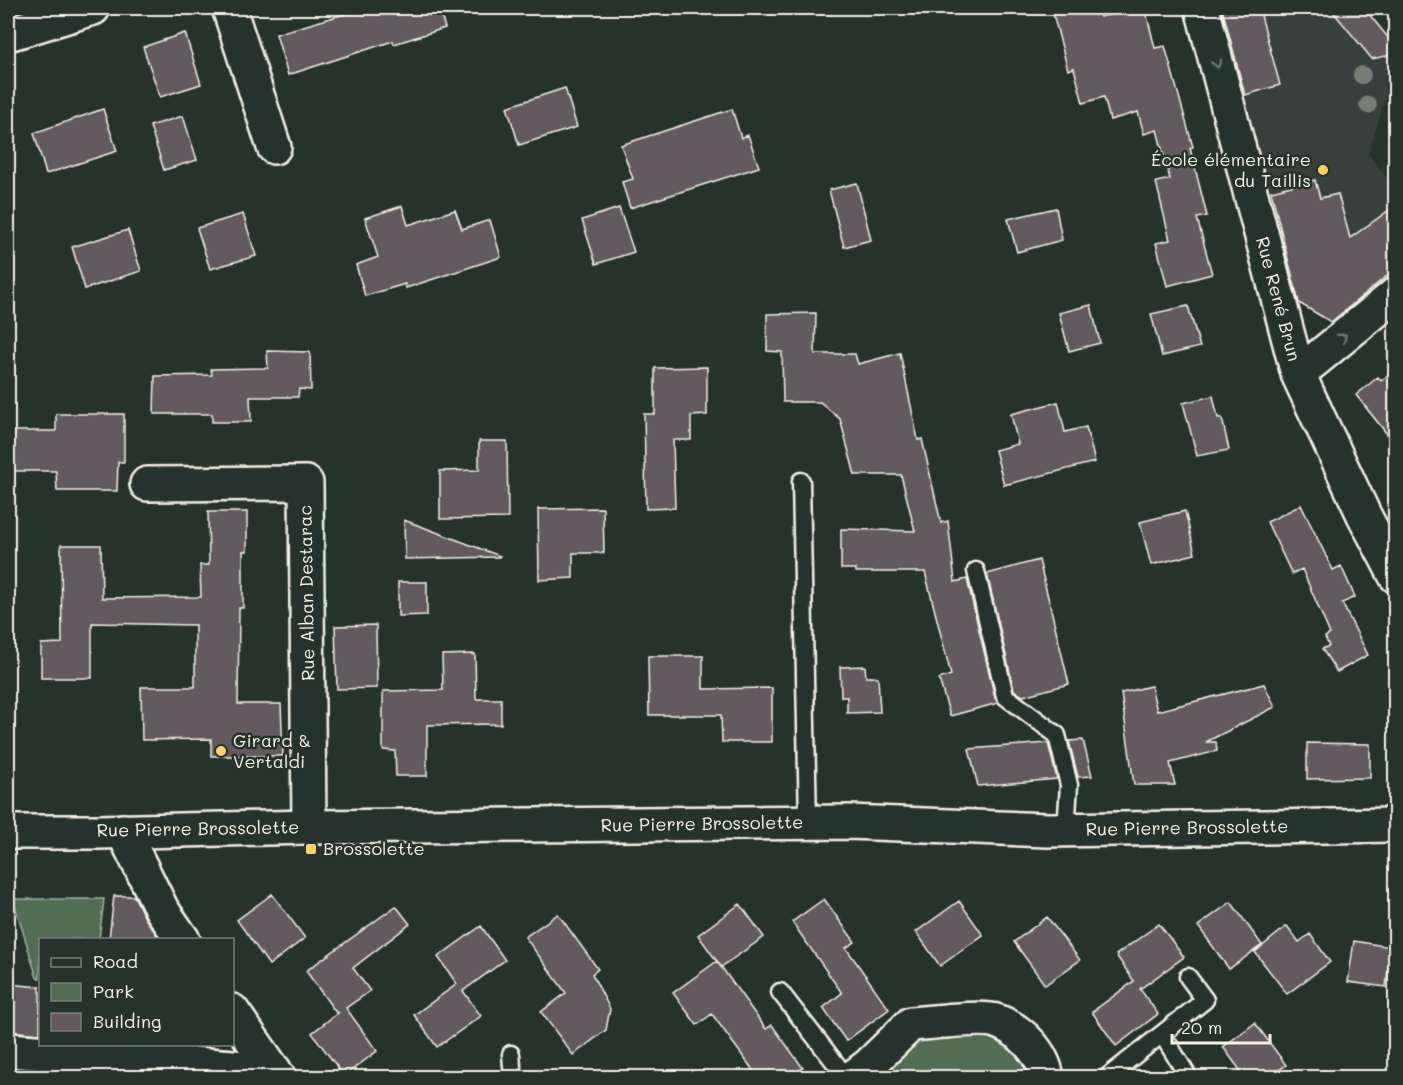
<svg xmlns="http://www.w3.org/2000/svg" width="1403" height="1085" viewBox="0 0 1403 1085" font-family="Mali,sans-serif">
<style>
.built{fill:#383f3c}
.green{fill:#526d54;stroke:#a3af9e;stroke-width:1.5}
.building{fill:#635a60;stroke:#f4f1e8;stroke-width:1.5}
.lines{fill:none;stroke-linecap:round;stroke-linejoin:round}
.service-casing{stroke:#f4f1e8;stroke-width:21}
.minor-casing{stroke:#f4f1e8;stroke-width:38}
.tertiary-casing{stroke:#f4f1e8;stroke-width:38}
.service{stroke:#26332d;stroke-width:16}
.minor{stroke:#26332d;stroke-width:33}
.tertiary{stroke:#26332d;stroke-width:33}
.tree{fill:#747e73}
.oneway{stroke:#6e766e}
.poi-dot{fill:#ffd166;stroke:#26332d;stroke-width:2}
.labels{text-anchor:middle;stroke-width:5;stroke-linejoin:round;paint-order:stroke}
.poi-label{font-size:18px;fill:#f4f1e8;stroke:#26332d;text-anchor:start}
.street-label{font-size:18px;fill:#f4f1e8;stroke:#26332d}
</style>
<rect width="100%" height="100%" fill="#26332d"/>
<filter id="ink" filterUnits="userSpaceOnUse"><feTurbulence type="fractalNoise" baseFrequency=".0167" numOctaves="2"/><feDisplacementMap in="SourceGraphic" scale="12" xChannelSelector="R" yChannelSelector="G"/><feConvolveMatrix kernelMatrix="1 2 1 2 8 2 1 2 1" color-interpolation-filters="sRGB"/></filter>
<g filter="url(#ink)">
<path class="built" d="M1222 8H1364L1395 46V69L1368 154 1395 188V269L1331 322 1299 303Z"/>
<path class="green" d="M13 899H104L99 939 40 940V978H37Z
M977 1029 1003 1036 1027 1059 1033 1078H869L919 1039Z"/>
<path class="building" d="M365 8H439L445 28 394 44 393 41 288 75 276 34Z
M1078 8H1097L1100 17 1145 8 1155 48 1165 46 1193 147 1190 148 1207 216 1197 218 1212 274 1167 286 1156 243 1170 240 1156 182 1170 179 1157 130 1144 134 1138 112 1110 120 1104 97 1083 103 1074 68 1068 70 1053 14Z
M1222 8H1259L1280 85 1245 95Z
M1330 8H1364L1395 46V54L1372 59Z
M185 33 201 84 160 97 143 47Z
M565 88 577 127 519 145 507 107Z
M103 109 117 151 46 174 34 133Z
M732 109 741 138 748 135 759 167 630 208 622 182 633 179 621 145Z
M183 116 197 160 164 170 150 126Z
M1315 180 1320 198 1338 194 1350 238 1395 206V269L1331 322 1299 303 1271 191Z
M857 183 871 240 844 247 829 190Z
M402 206 408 225 455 210 462 229 490 220 501 257 406 288 405 284 365 296 356 265 378 257 365 218Z
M619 208 634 252 596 264 582 220Z
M1056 208 1062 240 1017 252 1008 219Z
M243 214 256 256 210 269 197 228Z
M128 230 141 271 85 289 72 247Z
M1091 305 1100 343 1069 351 1059 313Z
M1188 306 1200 347 1162 356 1151 314Z
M816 313 815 354H855L858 364 900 353 918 440 922 439 941 523 948 521 955 582 967 579 995 698 998 703 950 716 939 679 951 675 925 572H856V569H841V529L915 531 901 475H855L840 419 820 402H783L782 352 767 351V314Z
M267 351 310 352 311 390 299 389 298 397H250L251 422H212V414H154L155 376 212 375 211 369 268 368Z
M707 367V415L691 416V440H673L675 508 646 509 644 414H655V368Z
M1395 369V444L1356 395 1378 377 1381 381Z
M1213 396 1218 418H1222L1229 450 1197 456 1183 403Z
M1058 402 1065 432 1086 427 1095 462 1004 485 995 450 1018 444 1011 414Z
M56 414H124V462H118L117 491H57L56 471H8V431H56Z
M479 441H507L508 518 440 519V471L479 470Z
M1301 505 1333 570 1341 566 1355 597 1342 603 1368 655 1337 672 1322 649 1329 646 1325 637 1330 634 1302 569 1292 574 1267 522Z
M603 508 604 553H573V578L539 580 538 509Z
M1185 511 1195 554 1151 565 1140 522Z
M208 512H247V551H243V608H239L238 704H281L283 756H211V739L142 740 141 687H195V625L92 623V678H41V644L62 643 61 545H101L102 598 201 597 200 565H209Z
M404 520 500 556 499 557 405 559Z
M1039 560 1069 684 1023 696 1014 690 987 574Z
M398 582H427V615L398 616Z
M376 625 377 688 337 689 335 626Z
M475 654 476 699H501V724L427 725V776H396L395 751 383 750V691L443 690 442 655Z
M648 656H703V689L772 688V742H722L721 715H649Z
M865 666 866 677H878L880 712 847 713V697H841L840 667Z
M1264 684 1275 707 1206 742H1216L1217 751 1170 763 1175 785H1134L1121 693 1151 686 1157 711Z
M1083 740 1092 776 1078 777 1069 741Z
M1048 743 1057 779 978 786 969 749Z
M1307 743 1370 744V778L1307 779Z
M272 894 305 938 269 965 237 920Z
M114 896H134L145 918 160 939H109Z
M824 899 855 942 846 948 889 1009 846 1041 823 1008 842 993 792 922Z
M959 901 983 935 940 966 916 932Z
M1231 902 1262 945 1229 969 1198 926Z
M740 904 764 937 721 967 698 935Z
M396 906 410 924 353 968 370 991 346 1008 377 1051 344 1076 312 1033 339 1012 337 1014 306 971Z
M558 914 598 969 592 974 610 1009 606 1030 573 1055 541 1012 566 993 525 937Z
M1047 917 1080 960 1045 985 1014 942Z
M1159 924 1184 957 1140 989 1158 1014 1116 1046 1092 1012 1134 981 1116 955Z
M481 926 505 960 463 991 481 1016 437 1047 414 1015 457 984 438 957Z
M1287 926 1299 942 1310 934 1330 962 1287 994 1255 952Z
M1354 941 1391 947 1386 987 1348 982Z
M717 961 766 1029 772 1025 803 1068 790 1077H758L712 1014 697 1025 673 993Z
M8 984 40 987V1034L8 1031Z
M1255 1023 1286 1065 1269 1077H1245L1223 1047Z"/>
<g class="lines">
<defs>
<path id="service" d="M801 481 808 823
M976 571 1005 696 1057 735 1069 785 1066 829
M780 992 847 1078
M1162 1034 1189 1078
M511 1054 513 1078
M1106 1078 1205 1000 1188 977"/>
<path id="minor" d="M229 8 274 147
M1202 8 1298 374 1364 515 1396 576
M8 34 93 8
M1298 374 1396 294
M147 484 306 483 309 827
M123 831 162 910 183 940
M232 1011 279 1078
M8 1050 274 1070
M852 1078 869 1065 911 1024C928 1023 982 1016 996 1021 1020 1029 1043 1052 1047 1078"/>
<path id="tertiary" d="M8 832H98L309 827 849 822 1048 830 1396 825"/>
</defs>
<use href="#service" class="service-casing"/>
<use href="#minor" class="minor-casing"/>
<use href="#tertiary" class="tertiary-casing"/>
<use href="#service" class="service"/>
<use href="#minor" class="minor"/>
<use href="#tertiary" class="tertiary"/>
</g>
<g class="tree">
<circle cx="1362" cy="75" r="9"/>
<circle cx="1368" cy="105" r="9"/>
</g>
<defs><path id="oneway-chevron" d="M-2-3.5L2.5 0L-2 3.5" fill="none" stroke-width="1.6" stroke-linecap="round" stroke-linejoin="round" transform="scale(1.5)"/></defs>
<g class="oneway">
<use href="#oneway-chevron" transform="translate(1217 64) rotate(75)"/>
<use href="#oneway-chevron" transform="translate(1343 337) rotate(-39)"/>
</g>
</g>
<g class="poi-dot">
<circle cx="1323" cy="170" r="6"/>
<circle cx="221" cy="751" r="6"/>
<rect x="305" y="843" width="12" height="12" rx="3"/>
</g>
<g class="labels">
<g class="poi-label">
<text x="1311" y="166" text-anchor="end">École élémentaire<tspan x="1311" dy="21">du Taillis</tspan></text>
<text x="233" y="747">Girard &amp;<tspan x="233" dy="21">Vertaldi</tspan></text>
<text x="323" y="855">Brossolette</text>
</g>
<g class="street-label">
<text transform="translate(1278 299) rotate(75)" y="6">Rue René Brun</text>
<text transform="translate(307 593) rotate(-91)" y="6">Rue Alban Destarac</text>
<text transform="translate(702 824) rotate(-1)" y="6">Rue Pierre Brossolette</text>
<text transform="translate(1187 828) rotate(-1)" y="6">Rue Pierre Brossolette</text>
<text transform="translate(198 829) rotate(-1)" y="6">Rue Pierre Brossolette</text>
</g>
</g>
<rect width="1403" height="1085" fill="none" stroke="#26332d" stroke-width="30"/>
<rect x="15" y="15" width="1373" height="1055" fill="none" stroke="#f4f1e8" stroke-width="2" filter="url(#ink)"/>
<rect x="39" y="938" width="195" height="108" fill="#26332d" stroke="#787f78" stroke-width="1.5"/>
<rect x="51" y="958" width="30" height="9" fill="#26332d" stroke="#787f78" stroke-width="1.5"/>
<text x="93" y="968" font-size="18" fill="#f4f1e8">Road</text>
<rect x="51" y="983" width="30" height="18" fill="#526d54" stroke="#787f78" stroke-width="1.5"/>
<text x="93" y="998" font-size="18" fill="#f4f1e8">Park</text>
<rect x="51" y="1013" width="30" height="18" fill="#635a60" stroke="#787f78" stroke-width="1.5"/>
<text x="93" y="1028" font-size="18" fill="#f4f1e8">Building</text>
<path d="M1172 1034v9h98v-9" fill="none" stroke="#f4f1e8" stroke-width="3"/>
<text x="1181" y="1034" font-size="18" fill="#f4f1e8" stroke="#26332d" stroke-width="4.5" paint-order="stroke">20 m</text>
</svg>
